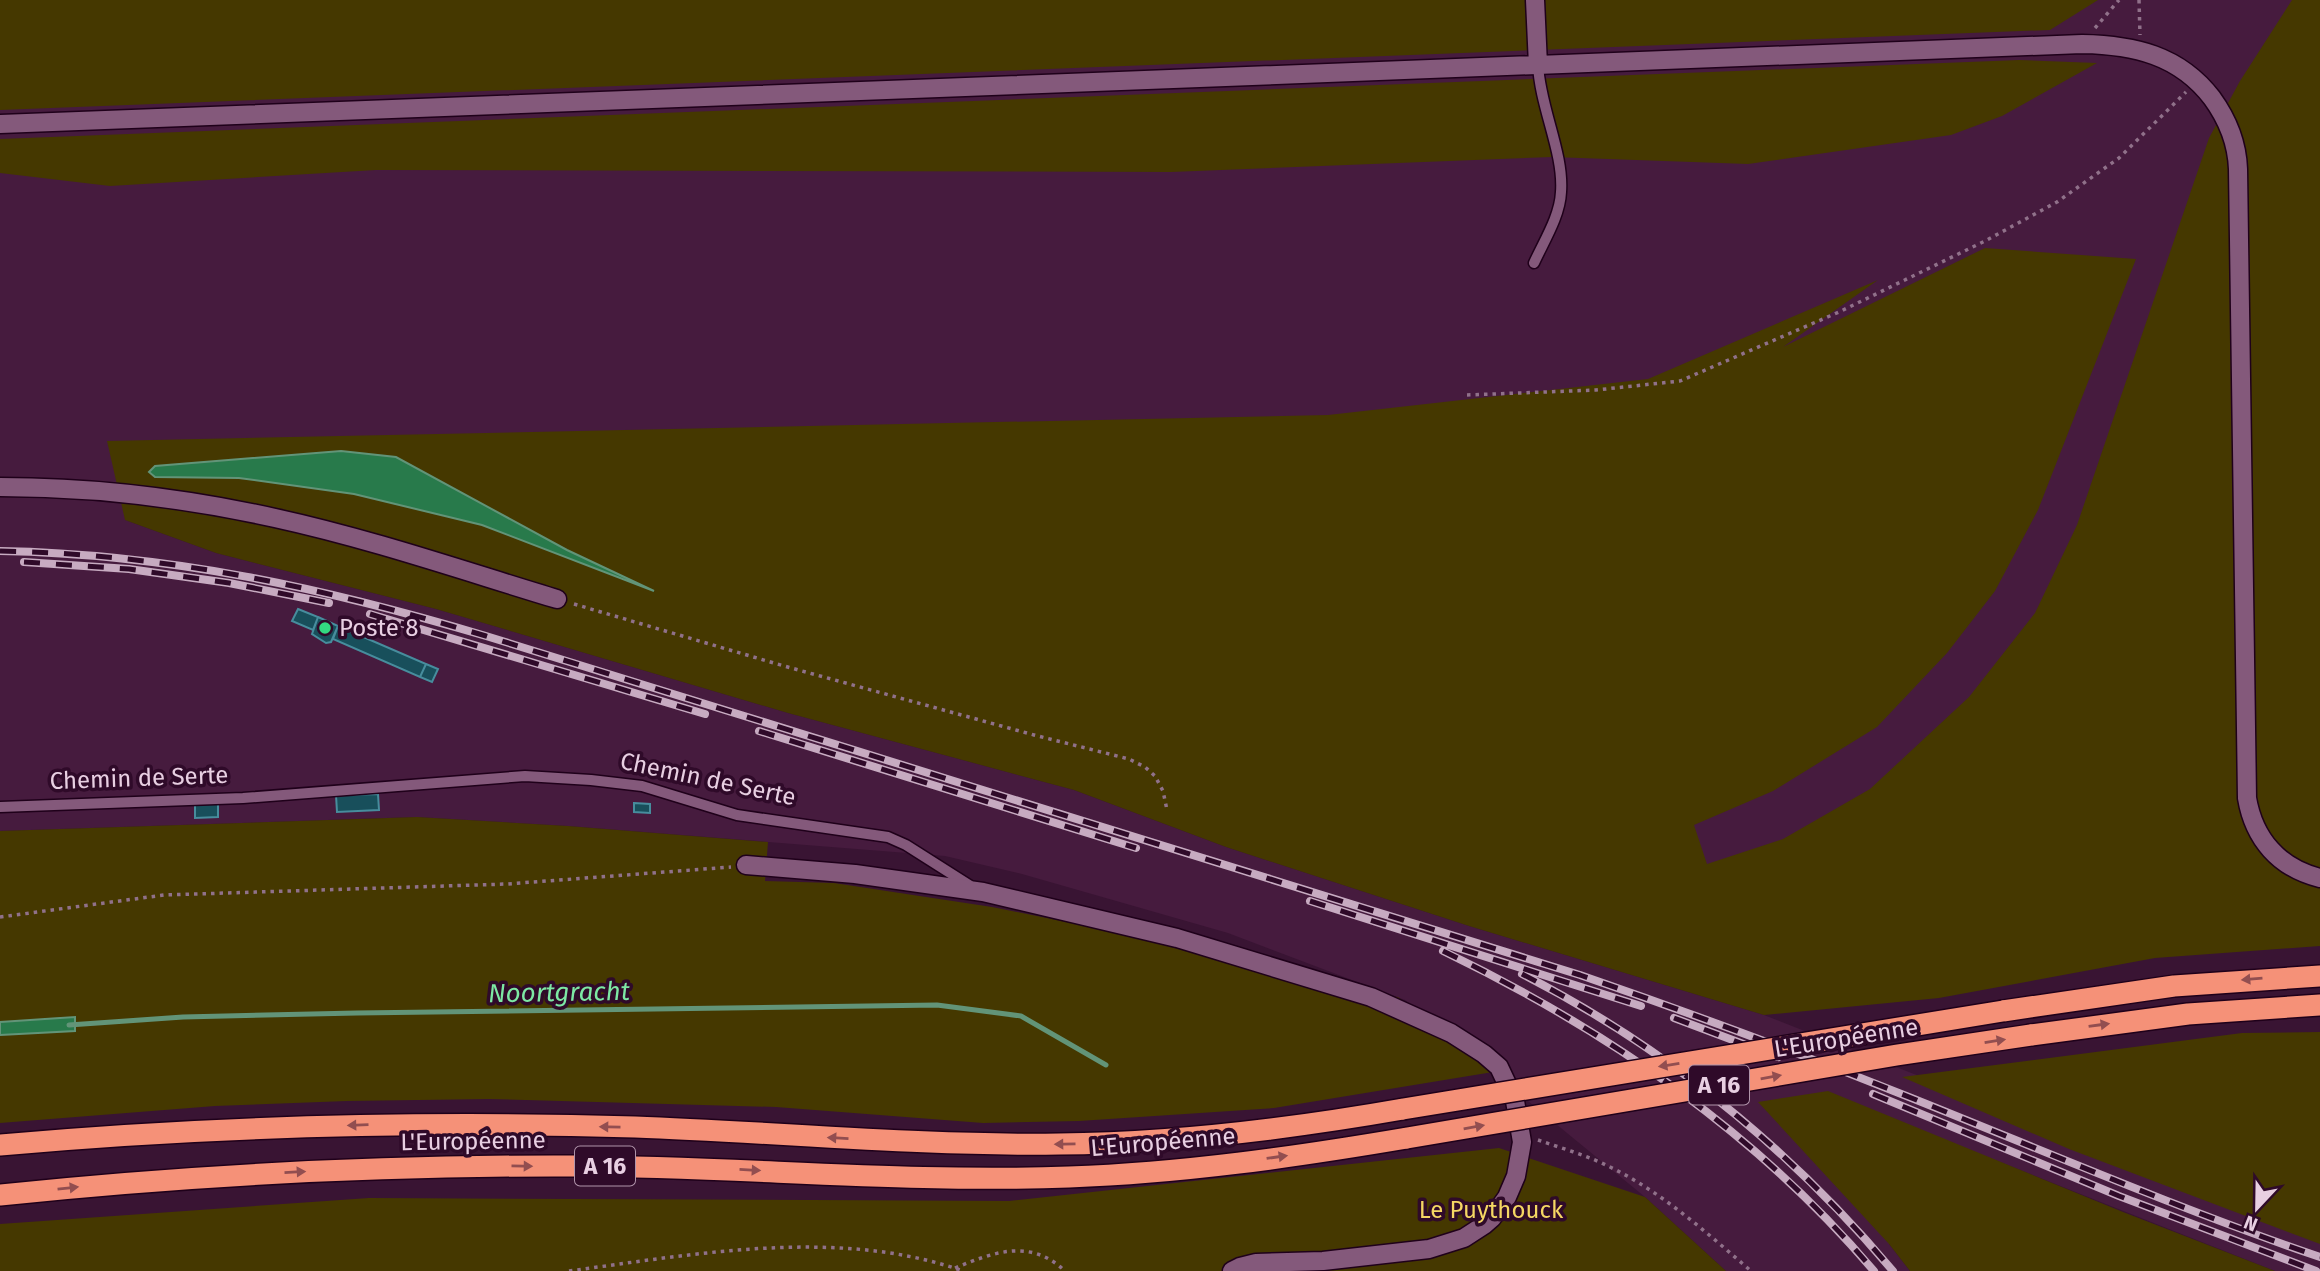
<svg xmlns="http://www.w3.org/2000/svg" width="2320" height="1271" viewBox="0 0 2320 1271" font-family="'Fira Sans',sans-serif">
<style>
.built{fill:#461b3e}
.green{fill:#453800}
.water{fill:#287a4b;stroke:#629478;stroke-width:2}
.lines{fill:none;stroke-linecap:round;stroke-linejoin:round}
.stream{stroke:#629478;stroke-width:5}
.building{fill:#184f5b;stroke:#478d9d;stroke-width:2}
.service-casing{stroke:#1f001a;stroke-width:13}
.minor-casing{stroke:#1f001a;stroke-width:21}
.motorway-casing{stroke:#1f001a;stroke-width:24}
.path{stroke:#90718a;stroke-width:3.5;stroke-dasharray:3.5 5;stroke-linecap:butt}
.service{stroke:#84597b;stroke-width:10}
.minor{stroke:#84597b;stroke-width:18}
.motorway{stroke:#f59178;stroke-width:21}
.rail-casing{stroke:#c7abc1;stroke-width:8}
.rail{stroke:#2f0a29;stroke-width:5;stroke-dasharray:16;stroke-linecap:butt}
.motorway-bridge-casing{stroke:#1f001a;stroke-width:24;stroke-linecap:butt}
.motorway-bridge{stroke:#f59178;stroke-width:21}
.oneway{fill:#924e50}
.poi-dot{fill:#33d881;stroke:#2f0a29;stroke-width:2.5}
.labels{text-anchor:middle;stroke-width:7;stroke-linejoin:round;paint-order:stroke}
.shield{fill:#2f0a29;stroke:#b094aa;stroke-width:2}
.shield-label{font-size:23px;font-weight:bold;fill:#e8cfe2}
.poi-label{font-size:24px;fill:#e8cfe2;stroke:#2f0a29;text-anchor:start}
.street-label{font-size:24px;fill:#e8cfe2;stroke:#2f0a29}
.park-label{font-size:24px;fill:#f5d763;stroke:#2f0a29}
.water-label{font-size:26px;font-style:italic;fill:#7de8a4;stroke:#2f0a29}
</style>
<rect width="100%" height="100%" fill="#391433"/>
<path class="built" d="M0 0H2320V903L1533 917 125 520 216 553 436 609 788 713 1074 790 1226 847 1469 926 1764 1015 2051 1128 2320 1231V1271H2275L1990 1158 1889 1244 1910 1271H1726L1645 1197 1405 1000 1228 933 1022 874 945 856 568 826 417 817 0 831Z"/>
<path class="green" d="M0 0H2098L2050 30 0 110Z
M2292 0H2320V946L2155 958 1939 998 1764 1015 1469 926 1226 847 1074 790 788 713 436 609 216 553 125 520 107 441 1328 415 1648 379 1878 280 1783 347 1985 248 2136 259 2038 510 1995 591 1947 653 1877 727 1773 791 1694 825 1707 864 1783 839 1870 789 1969 697 2035 613 2077 525 2209 138 2240 81Z
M2019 60 2097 63 2002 116 1951 135 1748 164 1552 157 1171 172 376 170 110 186 0 173V139Z
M417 817 568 826 768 842 765 881 834 883 992 907 1126 934 1316 988 1398 997 1493 1072 1274 1108 1079 1121 983 1123 776 1107 489 1099 347 1101 215 1106 0 1123V1035L75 1031 74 1017 0 1022V831Z
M2320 1032V1244L2069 1149 1902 1077 2242 1033Z
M1828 1091 2123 1212 2275 1271H1910L1889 1244 1758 1102Z
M1499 1148 1645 1197 1726 1271H0V1224L369 1198 1009 1201Z"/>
<path class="water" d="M341 451 396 457 567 550 654 591 482 525 354 494 239 478 155 477 149 472 155 466Z
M75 1017V1031L0 1035V1022Z"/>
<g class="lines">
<path class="stream" d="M69 1025 183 1017 357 1013 937 1005 1021 1016 1106 1065"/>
</g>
<path class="building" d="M298 609 318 617 313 630 292 621Z
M318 617 338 626 331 642 326 643 312 634Z
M338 626 426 664 420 677 333 639Z
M426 664 438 669 432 682 420 677Z
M378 794 379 810 337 812 336 795Z
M195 802H218V817L195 818Z
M634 803 650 804V813L634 812Z"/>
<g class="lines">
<defs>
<path id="service" d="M1534 263C1544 241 1560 216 1561 192 1564 153 1540 107 1538 65
M0 807 243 798 525 776 591 780 642 786 737 815 888 837 906 845 969 885"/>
<path id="minor" d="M1535 0 1538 65
M0 124 2082 44C2134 45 2179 55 2212 98 2228 120 2237 142 2238 169L2247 798C2254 839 2279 868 2320 878
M0 487C93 487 185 498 275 518 371 539 464 571 557 599
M746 865 855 874 983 892 1177 938 1371 997 1451 1033 1484 1054 1499 1067 1515 1101 1522 1142 1516 1176 1507 1197 1492 1218 1484 1225 1464 1238 1429 1249 1323 1261 1256 1263 1240 1267 1232 1271"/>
<path id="motorway" d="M2003 1011 2174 986 2320 976
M2031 1035 2188 1014 2320 1005
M0 1145C211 1126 423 1121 635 1127 777 1132 917 1146 1059 1144 1175 1143 1289 1129 1403 1109
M0 1195C193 1175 386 1165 580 1166 743 1167 906 1183 1069 1177 1182 1173 1295 1157 1407 1138"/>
</defs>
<use href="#service" class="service-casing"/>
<use href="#minor" class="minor-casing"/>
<use href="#motorway" class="motorway-casing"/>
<path class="path" d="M2139 0 2140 35
M2095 28 2119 0
M1467 395 1596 390 1680 381 1839 312 1985 241 2057 202 2119 158 2186 92
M574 604 784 666 1034 735 1129 759 1145 767 1155 776 1163 791 1167 810
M0 917 164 895 507 884 731 867
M1538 1140C1561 1148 1586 1155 1608 1166 1662 1192 1707 1233 1751 1271
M955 1268C994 1252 1030 1238 1065 1271
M569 1271C696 1254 839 1227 963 1271"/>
<use href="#service" class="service"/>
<use href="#minor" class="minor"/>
<use href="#motorway" class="motorway"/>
<defs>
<path id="rail" d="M0 551C170 554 324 588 486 636L1580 975C1693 1014 1804 1055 1914 1099 2049 1153 2182 1210 2320 1257
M24 562 129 569 229 583 329 603
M370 614 705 714
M759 731 1136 848
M1310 901 1641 1006
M1443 951C1605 1029 1757 1133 1874 1271
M1522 974C1665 1047 1789 1148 1893 1271
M1674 1018 1778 1057
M1873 1094 2119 1196 2316 1271"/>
</defs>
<use href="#rail" class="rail-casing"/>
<use href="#rail" class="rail"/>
<defs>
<path id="motorway-bridge" d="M1403 1109 2003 1011
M1407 1138 1897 1055 2031 1035"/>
</defs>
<use href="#motorway-bridge" class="motorway-bridge-casing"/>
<use href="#motorway-bridge" class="motorway-bridge"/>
</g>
<defs><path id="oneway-solid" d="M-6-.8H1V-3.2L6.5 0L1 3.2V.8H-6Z" transform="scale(1.75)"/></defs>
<g class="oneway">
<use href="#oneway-solid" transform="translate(2252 979) rotate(175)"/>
<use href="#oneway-solid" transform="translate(2099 1025) rotate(-8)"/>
<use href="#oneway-solid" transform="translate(1995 1041) rotate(-9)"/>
<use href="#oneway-solid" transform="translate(1669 1065) rotate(171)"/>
<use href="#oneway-solid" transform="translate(1771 1077) rotate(-10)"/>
<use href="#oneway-solid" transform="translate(358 1125) rotate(178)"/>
<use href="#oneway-solid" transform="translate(610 1127) rotate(-179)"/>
<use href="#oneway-solid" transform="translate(1474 1127) rotate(-10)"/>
<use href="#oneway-solid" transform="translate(838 1138) rotate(-177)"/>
<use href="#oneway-solid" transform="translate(1065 1144) rotate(179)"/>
<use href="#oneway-solid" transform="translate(1277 1157) rotate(-8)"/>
<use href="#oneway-solid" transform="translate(522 1166) rotate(1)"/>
<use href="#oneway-solid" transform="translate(750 1170) rotate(3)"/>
<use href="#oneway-solid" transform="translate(295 1172) rotate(-3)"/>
<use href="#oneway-solid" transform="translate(68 1188) rotate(-6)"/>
</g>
<circle class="poi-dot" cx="325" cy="628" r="7"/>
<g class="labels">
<g class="shield">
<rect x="1689" y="1065.5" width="60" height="39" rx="5"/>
<rect x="575" y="1146.5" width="60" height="39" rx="5"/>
</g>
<g class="shield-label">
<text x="1719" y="1093">A 16</text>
<text x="605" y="1174">A 16</text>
</g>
<g class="poi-label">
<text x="339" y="636">Poste 8</text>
</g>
<g class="street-label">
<text transform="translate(139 778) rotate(-2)" y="8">Chemin de Serte</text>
<text transform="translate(708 779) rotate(12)" y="8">Chemin de Serte</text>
<text transform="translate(1846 1038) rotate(-9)" y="8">L'Européenne</text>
<text transform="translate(473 1141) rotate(-1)" y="8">L'Européenne</text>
<text transform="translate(1163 1142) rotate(-5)" y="8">L'Européenne</text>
</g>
<g class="park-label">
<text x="1491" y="1218">Le Puythouck</text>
</g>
<g class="water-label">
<text transform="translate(559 992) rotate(-1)" y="9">Noortgracht</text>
</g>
</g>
<g transform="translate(2257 1208) rotate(202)" stroke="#2f0a29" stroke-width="5" paint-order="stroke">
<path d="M0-5L12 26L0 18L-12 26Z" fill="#e8cfe2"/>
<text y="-10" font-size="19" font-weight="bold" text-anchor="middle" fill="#e8cfe2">N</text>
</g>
</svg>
